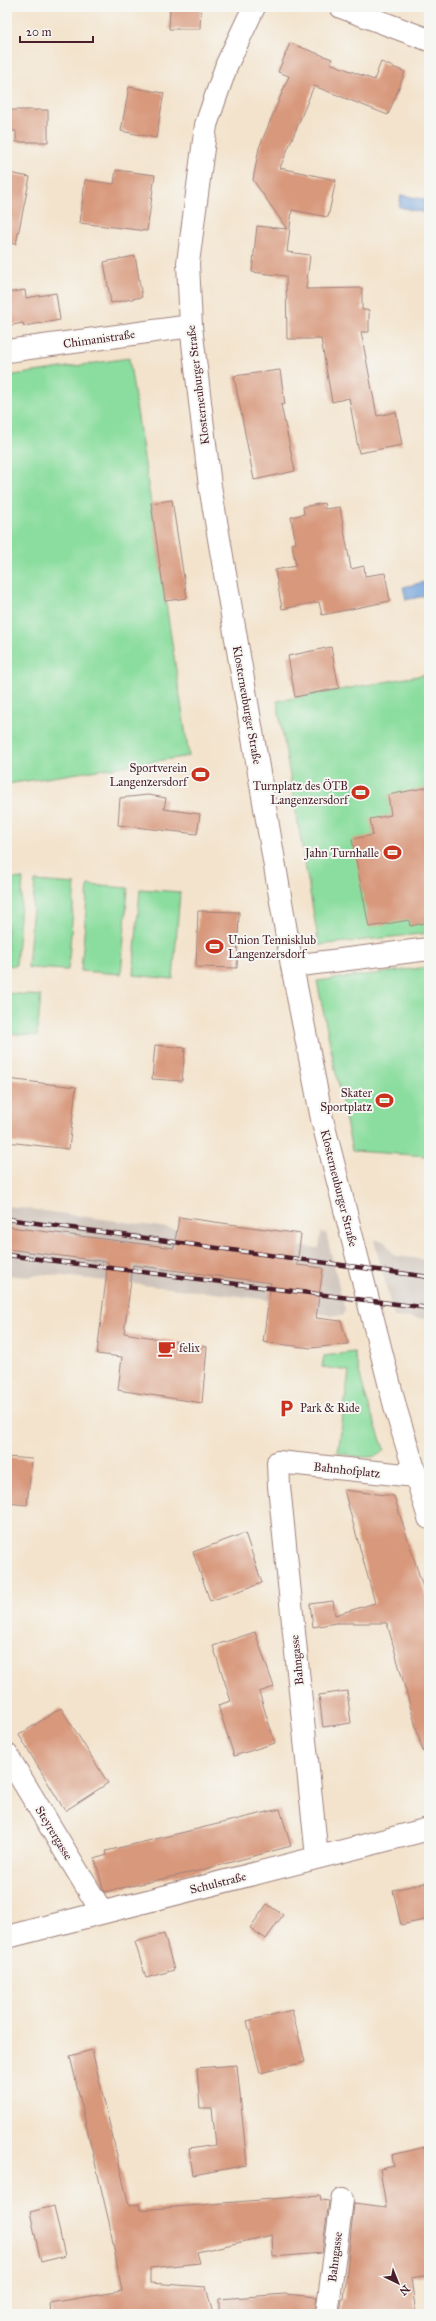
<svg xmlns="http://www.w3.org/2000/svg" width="436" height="2321" viewBox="0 0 436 2321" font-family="'IM FELL Great Primer',serif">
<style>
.industrial{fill:#cdc2b9}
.green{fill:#8add9e;stroke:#6a7e64}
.water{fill:#6ea0d9;stroke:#5c6082}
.building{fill:#d8987b}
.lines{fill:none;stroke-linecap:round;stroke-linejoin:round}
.minor-casing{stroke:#9e817c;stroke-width:24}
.minor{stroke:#fff;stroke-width:22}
.rail-casing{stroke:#4a1f2b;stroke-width:4.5}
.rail{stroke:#f6f6f2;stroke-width:3;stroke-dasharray:9;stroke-linecap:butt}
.labels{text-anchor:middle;stroke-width:4;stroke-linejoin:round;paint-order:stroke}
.street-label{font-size:12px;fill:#4a1f2b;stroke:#f6f6f2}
.poi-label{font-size:12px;fill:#4a1f2b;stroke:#f6f6f2;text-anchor:end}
</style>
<rect width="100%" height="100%" fill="#f6f6f2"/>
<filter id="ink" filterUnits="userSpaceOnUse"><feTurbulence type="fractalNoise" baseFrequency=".025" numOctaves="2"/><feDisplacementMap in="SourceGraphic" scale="8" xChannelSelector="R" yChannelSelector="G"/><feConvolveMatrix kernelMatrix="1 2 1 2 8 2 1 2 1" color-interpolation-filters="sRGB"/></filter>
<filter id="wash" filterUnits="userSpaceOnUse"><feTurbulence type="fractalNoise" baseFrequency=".012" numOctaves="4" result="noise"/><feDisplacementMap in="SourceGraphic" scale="16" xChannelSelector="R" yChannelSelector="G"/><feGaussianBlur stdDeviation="0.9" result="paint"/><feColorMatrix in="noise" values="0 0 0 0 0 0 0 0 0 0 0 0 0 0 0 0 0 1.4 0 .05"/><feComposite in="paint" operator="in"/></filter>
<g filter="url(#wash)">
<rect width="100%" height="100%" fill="#f3e3cc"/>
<path class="industrial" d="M7 1206 299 1246 319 1248 321 1233H326L345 1310 343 1316 267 1309 268 1300 214 1293 44 1274 27 1277 7 1275V1249L304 1288 217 1254 7 1227Z
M374 1240 384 1241 395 1256 429 1260V1319L394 1317Z"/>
<path class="green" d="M129 358 189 756 7 784V376Z
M429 674V933L319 945 277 701Z
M7 878 23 879 16 966 7 965Z
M35 881 75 884 68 970 28 968Z
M88 885 128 888 121 974 81 971Z
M140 889 180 892 173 979 133 975Z
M429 967V1156L352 1151 317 981Z
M7 993 41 996 37 1036 7 1033Z
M354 1352 366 1398 384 1449C377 1463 351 1455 338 1453L349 1371 322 1367 324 1356Z"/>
<path class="water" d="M401 195 428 200 425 213 399 207Z
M429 581V595L406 600 403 587Z"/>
<g id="blocks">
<path class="building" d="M170 7H201L200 29H169Z
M290 43 332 59 330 63 374 80 381 62 405 72 388 115 314 86 280 168 336 180 328 217 292 210 287 252 310 255 306 289 362 288V310H369V332H361L377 416 396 412 402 445 359 453 349 398 332 402 321 339H287L286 276 252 272 257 226 287 229 253 180 259 148 289 76 278 72Z
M129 87 164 93 156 138 121 131Z
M7 110H48V142H16V131H7Z
M116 170 155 175 147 231 80 223 85 180 114 184Z
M9 173 30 177 16 244 7 243V184Z
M135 256 142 297 111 303 104 262Z
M25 290 26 298 56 293 60 320 24 326 23 323 7 326V293Z
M280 370 285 404 281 405 295 471 254 480 234 376Z
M172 500 187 598 165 601 151 503Z
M324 503 325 509 340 507 351 569 364 566 365 576 385 573 390 601 322 615 319 602 282 609 275 570 296 566 292 544 296 543 291 517 304 514 303 507Z
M331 647 339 688 295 697 288 656Z
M429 787V922L410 926 409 920 369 927 352 839 373 835 370 819 391 815 388 795Z
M148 795 166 798 164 809 200 814 197 834 118 825 120 798Z
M198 911 239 912 237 968 196 967Z
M155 1045 185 1048 182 1081 152 1079Z
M7 1079 76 1087 69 1149 7 1142Z
M179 1217 301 1234 297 1265 323 1268 316 1318 341 1321 348 1344 311 1348 263 1342 271 1283 133 1265 124 1333 207 1347 202 1403 118 1390 122 1357 97 1354 108 1262 7 1249 9 1227 174 1248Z
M7 1457 32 1459 27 1505 7 1503Z
M344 1490 394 1496 429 1606V1751L423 1752 387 1623H336L313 1627 310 1604 333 1601 335 1615 375 1603Z
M245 1533 262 1583 210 1601 193 1552Z
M255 1632 274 1687 259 1692 275 1743 234 1756 218 1705 231 1701 213 1646Z
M347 1691 351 1723 323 1727 319 1695Z
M61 1708 108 1783 65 1811 19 1735Z
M280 1809 291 1846 198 1871 104 1892 95 1859 107 1855 106 1851Z
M429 1882V1919L401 1925 393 1890Z
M267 1904 283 1915 266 1939 250 1928Z
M164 1934 174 1970 146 1978 135 1942Z
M292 2010 305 2062 260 2073 247 2021Z
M92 2050 129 2206 139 2204 140 2210 320 2195 321 2200 329 2201 322 2253 273 2257 272 2235 197 2252 200 2263 150 2268V2283L206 2287 213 2314H51L50 2303 122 2291 109 2222 70 2056Z
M237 2065 247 2165 193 2175 189 2149 216 2145 212 2108H200L197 2068Z
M429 2146V2275L411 2278 416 2314H340L342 2299H344L354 2203 386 2207 380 2169 394 2166 392 2155Z
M54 2206 65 2256 41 2262 30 2212Z
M285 2294 317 2297 315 2314H219V2299Z"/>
</g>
</g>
<g filter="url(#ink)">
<use href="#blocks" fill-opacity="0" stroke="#9e817c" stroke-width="1"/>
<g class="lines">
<defs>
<path id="minor" d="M254 7 227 64 206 125 188 263 191 326 210 486 292 966 322 1119 396 1410 429 1518
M341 7 429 40
M7 351 191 326
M292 966 429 949
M7 1755 102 1912
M317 1857 279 1486 278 1462 415 1476
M7 1937 429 1829
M327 2314 342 2200"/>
</defs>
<use href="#minor" class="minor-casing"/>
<use href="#minor" class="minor"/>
<defs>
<path id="rail" d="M7 1219 429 1277
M7 1255 429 1308"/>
</defs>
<use href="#rail" class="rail-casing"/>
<use href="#rail" class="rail"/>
</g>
</g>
<defs>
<symbol id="stadium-bare" viewBox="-9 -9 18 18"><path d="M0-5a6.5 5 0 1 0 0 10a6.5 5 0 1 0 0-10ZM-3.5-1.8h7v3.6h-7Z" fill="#c8321e" stroke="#f6f6f2" stroke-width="2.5" paint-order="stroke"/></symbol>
<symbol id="cafe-bare" viewBox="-9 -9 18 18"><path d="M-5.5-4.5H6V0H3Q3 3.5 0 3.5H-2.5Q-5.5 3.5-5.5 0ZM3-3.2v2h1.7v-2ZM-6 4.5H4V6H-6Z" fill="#c8321e" stroke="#f6f6f2" stroke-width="2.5" paint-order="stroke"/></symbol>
<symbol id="parking-bare" viewBox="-9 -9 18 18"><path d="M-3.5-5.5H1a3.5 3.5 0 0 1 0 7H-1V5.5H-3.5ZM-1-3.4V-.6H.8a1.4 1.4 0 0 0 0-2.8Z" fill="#c8321e" stroke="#f6f6f2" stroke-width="2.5" paint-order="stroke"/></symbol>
</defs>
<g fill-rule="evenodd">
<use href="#stadium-bare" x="188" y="762" width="25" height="25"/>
<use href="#stadium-bare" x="348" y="780" width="25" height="25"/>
<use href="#stadium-bare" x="380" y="840" width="25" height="25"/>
<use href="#stadium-bare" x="202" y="934" width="25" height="25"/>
<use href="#stadium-bare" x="372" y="1088" width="25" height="25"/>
<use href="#cafe-bare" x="154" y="1336" width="25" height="25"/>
<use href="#parking-bare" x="274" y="1396" width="25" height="25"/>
</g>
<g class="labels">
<g class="street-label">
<text transform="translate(99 339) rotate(-8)" y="4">Chimanistraße</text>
<text transform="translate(198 385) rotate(-97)" y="4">Klosterneuburger Straße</text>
<text transform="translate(247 705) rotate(80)" y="4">Klosterneuburger Straße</text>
<text transform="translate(339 1188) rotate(76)" y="4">Klosterneuburger Straße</text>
<text transform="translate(347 1470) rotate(6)" y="4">Bahnhofplatz</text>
<text transform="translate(297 1660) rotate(-96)" y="4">Bahngasse</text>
<text transform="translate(54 1833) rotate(59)" y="4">Steyrergasse</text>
<text transform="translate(218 1883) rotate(-14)" y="4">Schulstraße</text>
<text transform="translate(335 2257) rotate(-83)" y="4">Bahngasse</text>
</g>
<g class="poi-label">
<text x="187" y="772">Sportverein<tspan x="187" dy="14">Langenzersdorf</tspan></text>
<text x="348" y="790">Turnplatz des ÖTB<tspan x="348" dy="14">Langenzersdorf</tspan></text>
<text x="379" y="857">Jahn Turnhalle</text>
<text x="228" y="944" text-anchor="start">Union Tennisklub<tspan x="228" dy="14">Langenzersdorf</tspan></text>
<text x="372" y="1097">Skater<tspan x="372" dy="14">Sportplatz</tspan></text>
<text x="179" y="1352" text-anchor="start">felix</text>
<text x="300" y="1412" text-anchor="start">Park &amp; Ride</text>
</g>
</g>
<rect width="436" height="2321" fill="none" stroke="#f6f6f2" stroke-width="24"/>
<g transform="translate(398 2283) rotate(137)" stroke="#f6f6f2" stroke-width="3" paint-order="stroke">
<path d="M0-3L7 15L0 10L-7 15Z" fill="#4a1f2b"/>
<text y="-6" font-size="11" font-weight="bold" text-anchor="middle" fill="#4a1f2b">N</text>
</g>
<path d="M20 36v6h73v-6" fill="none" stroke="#4a1f2b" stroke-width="2"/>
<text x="26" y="36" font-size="12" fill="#4a1f2b" stroke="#f6f6f2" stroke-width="3" paint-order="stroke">20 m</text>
</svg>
